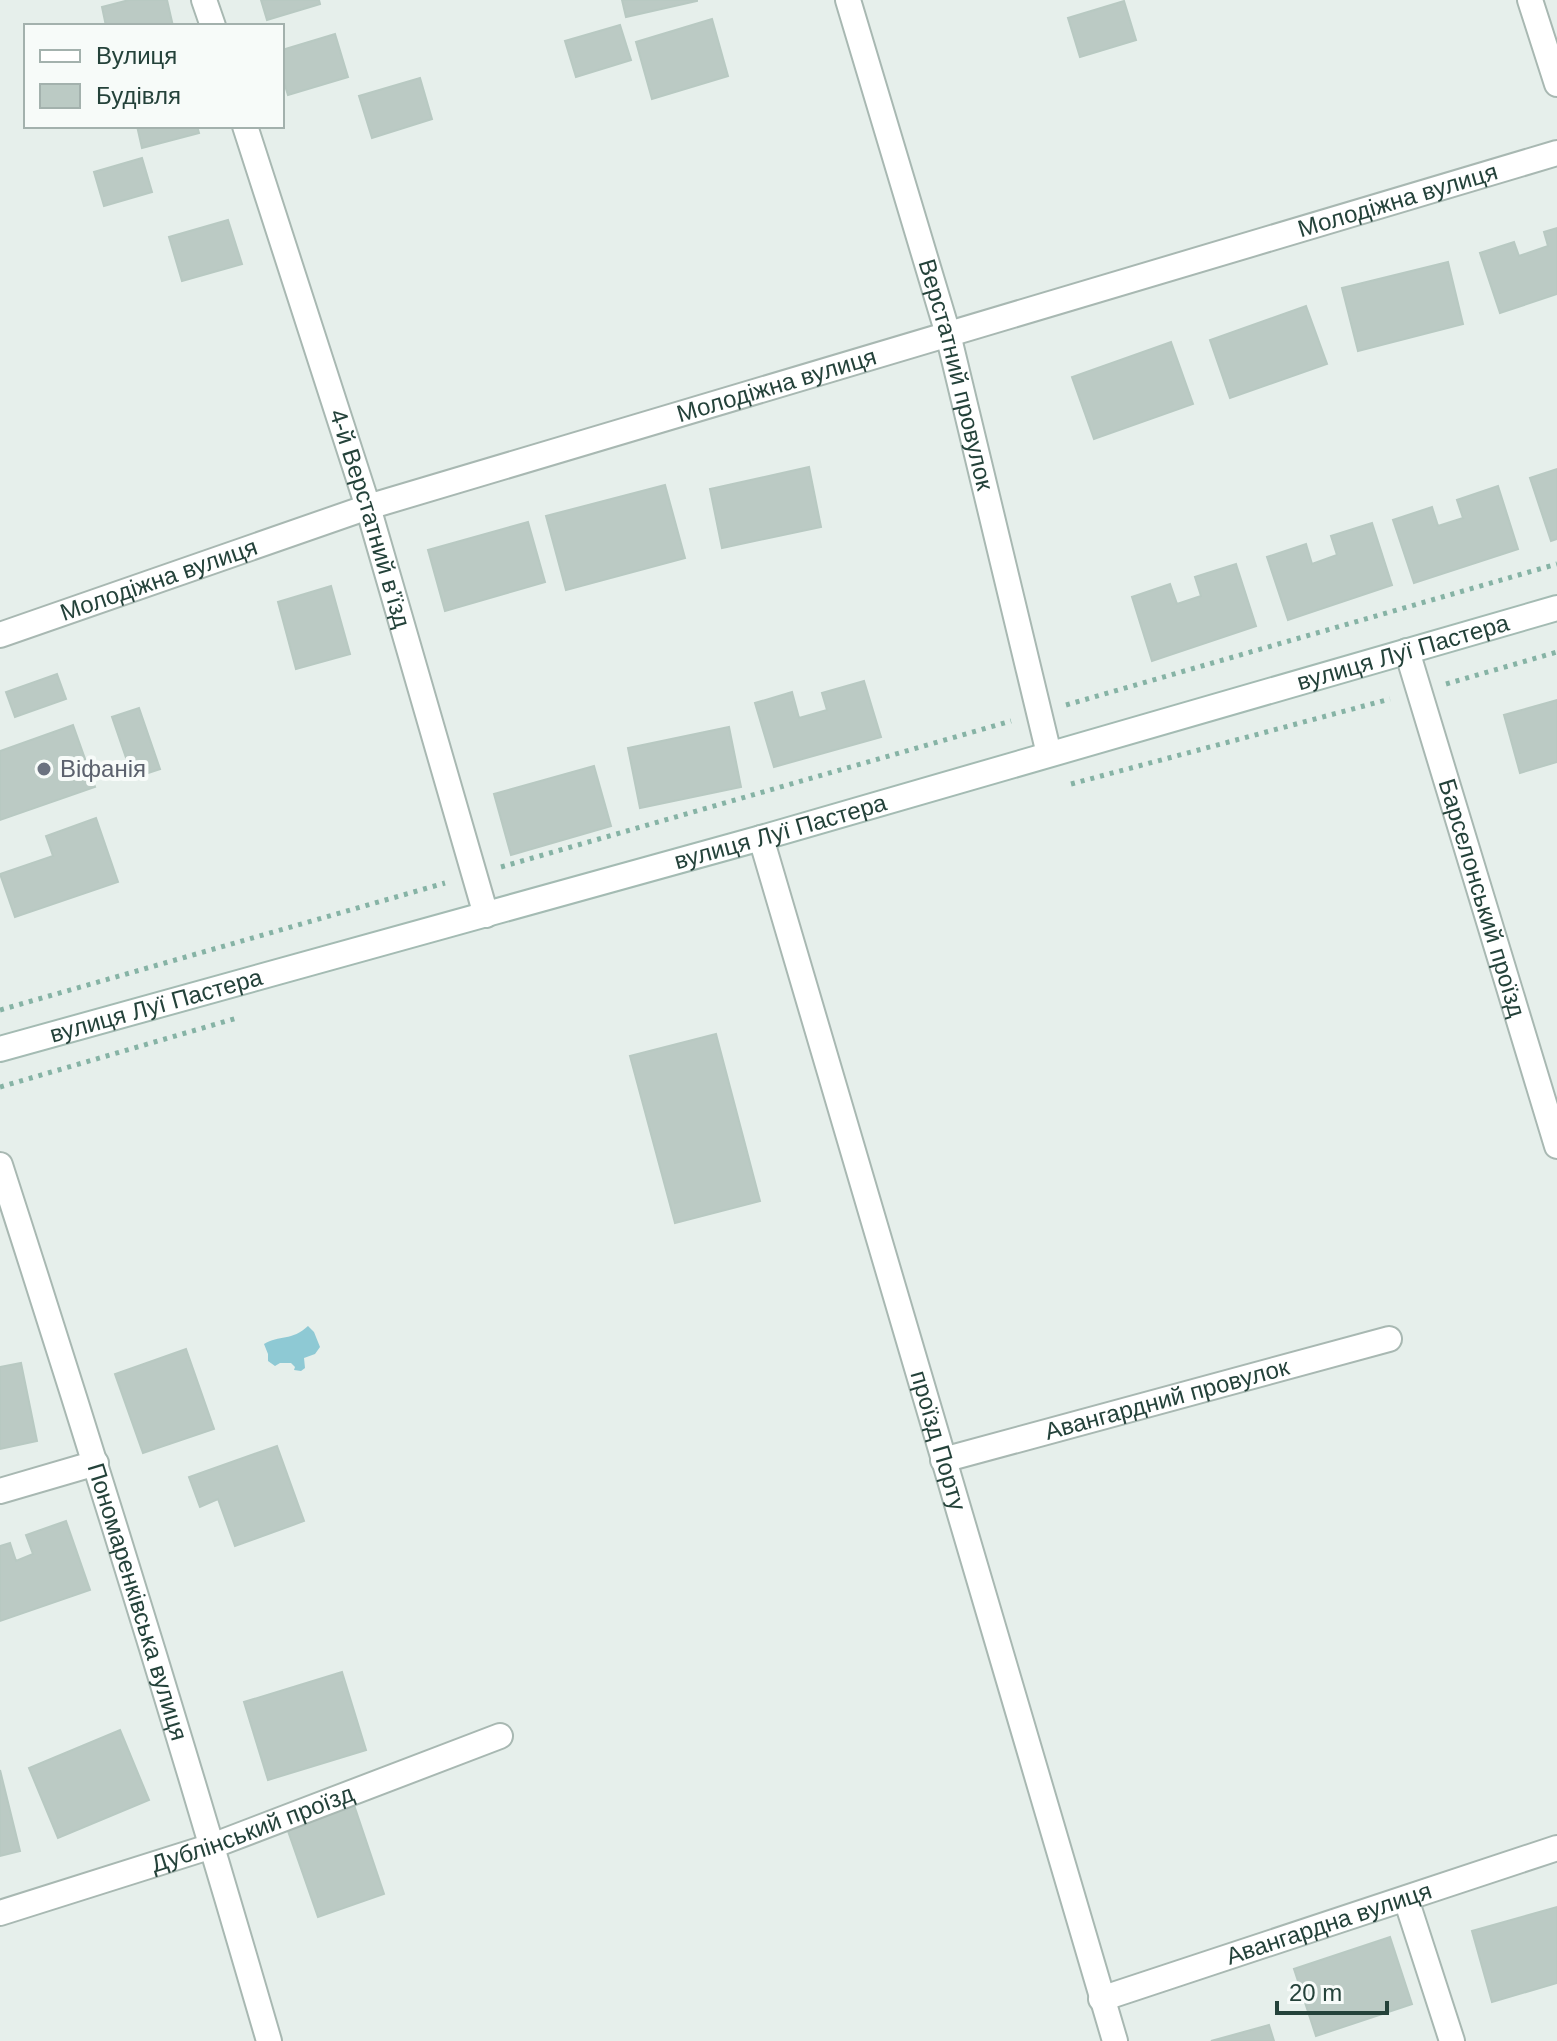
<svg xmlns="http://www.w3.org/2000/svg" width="1557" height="2041" viewBox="0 0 1557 2041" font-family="Helvetica,sans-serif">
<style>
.water{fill:#8ec9d4}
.building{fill:#bbcac4;stroke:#b8c9c2;stroke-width:2}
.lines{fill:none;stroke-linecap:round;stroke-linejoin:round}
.street-casing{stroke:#a8b8b2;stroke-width:28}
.secondary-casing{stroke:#a4bbb3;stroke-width:28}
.path{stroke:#86b3a5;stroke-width:5;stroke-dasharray:4 6;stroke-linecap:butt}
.street{stroke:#fff;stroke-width:24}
.secondary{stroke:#fff;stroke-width:24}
.worship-dot{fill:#6b7280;stroke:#f7fbf9;stroke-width:3}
.labels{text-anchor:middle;stroke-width:8;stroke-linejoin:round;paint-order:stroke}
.street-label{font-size:24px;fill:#24423a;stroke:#f7fbf9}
.worship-label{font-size:24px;fill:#5b616d;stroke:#f7fbf9;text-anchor:start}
</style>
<rect width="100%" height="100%" fill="#e6efeb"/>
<path class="water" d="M308 1326 314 1332 320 1347 315 1354 304 1358 305 1368 301 1371 294 1370 295 1367 291 1363H280L275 1366 268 1361V1354L264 1344C279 1335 292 1341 308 1326Z"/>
<path class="building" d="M129 0H167L173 26H106L102 7Z
M261 0H319L320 4 267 20Z
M622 0H697V1L626 17Z
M1124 1 1136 40 1080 57 1068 18Z
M712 19 728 76 652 99 636 42Z
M620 25 631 60 576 77 565 41Z
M335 34 348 77 288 95 282 76V50Z
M420 78 432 119 372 138 359 96Z
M137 126H197L199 133 142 148Z
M142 158 152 192 104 206 94 172Z
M228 220 242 264 182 281 169 237Z
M1557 228V294L1500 313 1480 253 1514 242 1519 256 1548 246 1544 232Z
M1448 262 1463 324 1358 351 1342 288Z
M1306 306 1327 364 1230 398 1210 340Z
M1171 342 1193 404 1094 439 1072 377Z
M809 467 821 527 722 548 710 489Z
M1557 469V539L1551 541 1530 478Z
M665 485 685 558 566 590 546 516Z
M1498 486 1518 549 1414 583 1393 520 1432 507 1438 526 1463 518 1457 500Z
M528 522 545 582 445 611 428 550Z
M1372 523 1392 585 1288 620 1267 557 1306 544 1312 564 1337 555 1331 536Z
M1236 564 1256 626 1152 661 1132 597 1170 584 1177 604 1201 596 1195 577Z
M331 586 350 654 296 669 278 602Z
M57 674 66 699 15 717 6 692Z
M864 681 881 737 774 767 755 703 792 692 799 718 827 710 822 693Z
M1557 700V762L1520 773 1504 715Z
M139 708 160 769 133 778 112 717Z
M73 725 95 787 0 820V751Z
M729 727 741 787 640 808 628 748Z
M594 766 611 826 511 855 494 794Z
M96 818 118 882 15 917 0 874 53 856 46 836Z
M716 1034 760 1201 675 1223 630 1056Z
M186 1349 214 1429 143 1453 115 1374Z
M21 1363 37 1441 0 1449V1367Z
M277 1446 304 1521 235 1546 218 1499 200 1507 189 1477Z
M66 1521 90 1590 0 1621V1546L10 1543 16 1561 33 1554 26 1535Z
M342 1672 366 1750 268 1780 244 1702Z
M120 1730 149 1800 58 1838 29 1768Z
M0 1770 20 1851 0 1856Z
M354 1805 384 1894 318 1917 287 1828Z
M1557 1907V1983L1492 2002 1472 1931Z
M1390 1937 1412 2004 1316 2036 1294 1969Z
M1269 2025 1274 2041H1211Z"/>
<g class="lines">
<defs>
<g id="street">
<path d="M204 0 213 26"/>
<path id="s1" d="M848 0 948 334 1049 754"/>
<path d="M1530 0 1557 84"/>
<path id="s2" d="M245 126 368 507 486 915"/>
<path id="s3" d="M0 635 368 507 1557 153"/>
<path id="s4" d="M1407 651 1557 1146"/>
<path id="s5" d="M761 838 1115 2041"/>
<path id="s6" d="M0 1165C94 1456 184 1748 269 2041"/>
<path id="s7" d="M943 1460 1389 1339"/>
<path d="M0 1491 96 1463"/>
<path d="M1406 1899 1452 2041"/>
<path id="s8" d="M0 1913 212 1846 500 1736"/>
<path id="s9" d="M1101 1999 1557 1848"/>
</g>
<g id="secondary">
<path id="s10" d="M0 1049 761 838 1557 608"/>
</g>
</defs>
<use href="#street" class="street-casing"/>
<use href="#secondary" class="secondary-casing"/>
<path class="path" d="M1446 684 1557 652
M1066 705 1557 564
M1071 784 1390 699
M501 867 1011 721
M0 1010 445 883
M0 1087 237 1018"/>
<use href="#street" class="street"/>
<use href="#secondary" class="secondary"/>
</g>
<circle class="worship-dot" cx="44" cy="769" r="8"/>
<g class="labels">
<g class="street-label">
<text dy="8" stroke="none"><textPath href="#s3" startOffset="1464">Молодіжна вулиця</textPath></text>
<text dy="8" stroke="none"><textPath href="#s1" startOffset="390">Верстатний провулок</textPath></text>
<text dy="8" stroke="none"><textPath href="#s3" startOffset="816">Молодіжна вулиця</textPath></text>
<text dy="8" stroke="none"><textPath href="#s2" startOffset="412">4-й Верстатний в’їзд</textPath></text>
<text dy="8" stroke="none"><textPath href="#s3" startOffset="168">Молодіжна вулиця</textPath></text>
<text dy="8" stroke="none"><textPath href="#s10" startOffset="1458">вулиця Луї Пастера</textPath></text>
<text dy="8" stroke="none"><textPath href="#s10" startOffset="810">вулиця Луї Пастера</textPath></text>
<text dy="8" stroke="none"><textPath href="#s4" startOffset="258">Барселонський проїзд</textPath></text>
<text dy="8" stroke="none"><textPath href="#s10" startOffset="162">вулиця Луї Пастера</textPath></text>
<text dy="8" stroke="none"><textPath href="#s7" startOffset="232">Авангардний провулок</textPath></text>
<text dy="8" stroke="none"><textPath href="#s5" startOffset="628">проїзд Порту</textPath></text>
<text dy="8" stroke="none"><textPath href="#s6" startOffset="458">Пономаренківська вулиця</textPath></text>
<text dy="8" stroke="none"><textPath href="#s8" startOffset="266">Дублінський проїзд</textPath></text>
<text dy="8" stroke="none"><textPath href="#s9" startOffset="240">Авангардна вулиця</textPath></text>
</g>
<g class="worship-label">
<text x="60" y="777">Віфанія</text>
</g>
</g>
<rect x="24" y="24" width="260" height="104" fill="#f7fbf9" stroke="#a3b1ad" stroke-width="2"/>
<rect x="40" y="50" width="40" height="12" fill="#ffffff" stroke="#a3b1ad" stroke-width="2"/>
<text x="96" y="64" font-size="24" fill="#24423a">Вулиця</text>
<rect x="40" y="84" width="40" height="24" fill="#bbcac4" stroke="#a3b1ad" stroke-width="2"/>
<text x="96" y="104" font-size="24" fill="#24423a">Будівля</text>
<path d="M1277 2001v12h110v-12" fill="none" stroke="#24423a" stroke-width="4"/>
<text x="1289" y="2001" font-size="24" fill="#24423a" stroke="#f7fbf9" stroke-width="6" paint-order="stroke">20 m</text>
</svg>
